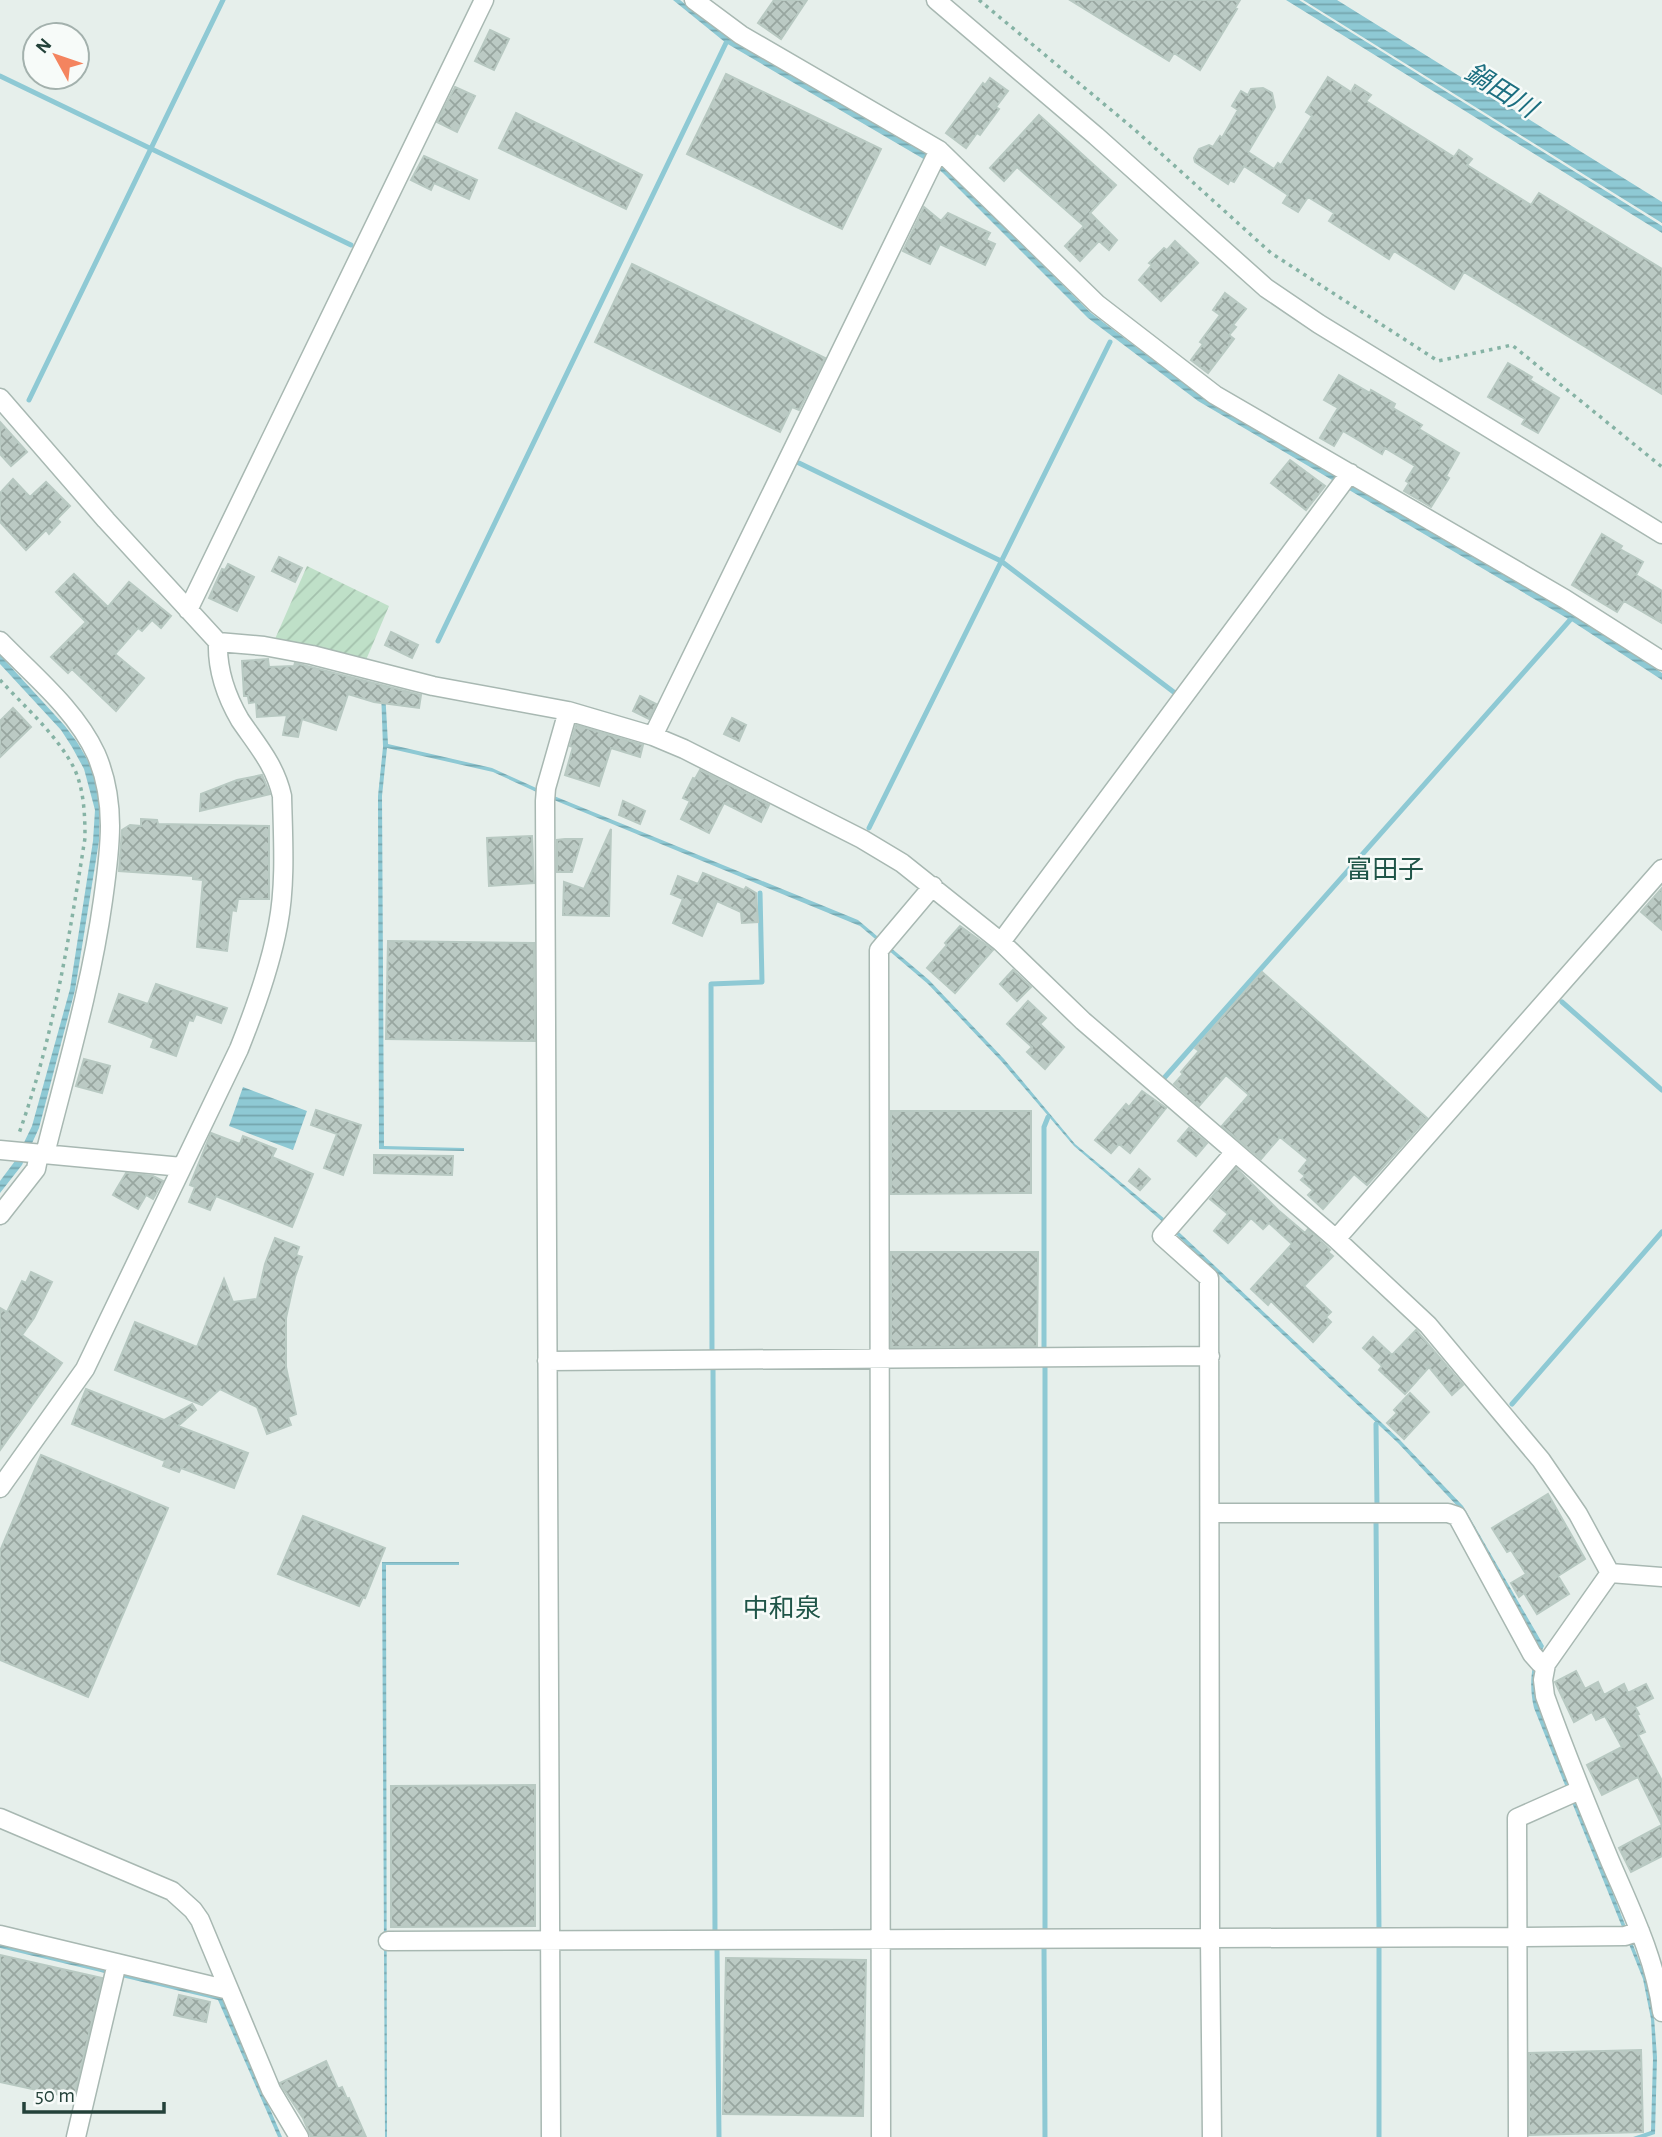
<svg xmlns="http://www.w3.org/2000/svg" width="1662" height="2137" viewBox="0 0 1662 2137" font-family="'Alegreya Sans','Noto Sans JP',sans-serif">
<style>
.garden{fill:url(#garden-furrows)}
.water{fill:url(#water-rules)}
.lines{fill:none;stroke-linecap:round;stroke-linejoin:round}
.stream{stroke:#8ec9d4;stroke-width:5}
.building{fill:url(#building-cross-hatch);stroke:#b8c9c2;stroke-width:2}
.minor-casing{stroke:#a8b8b2;stroke-width:21}
.path{stroke:#86b3a5;stroke-width:3.5;stroke-dasharray:3.5 5;stroke-linecap:butt}
.minor{stroke:#fff;stroke-width:18}
.labels{text-anchor:middle;stroke-width:5;stroke-linejoin:round;paint-order:stroke}
.water-label{font-size:26px;font-style:italic;fill:#1c6f80;stroke:#f7fbf9}
.neighbourhood-label{font-size:26px;fill:#1f5548;stroke:#f7fbf9}
</style>
<defs>
<pattern id="garden-furrows" width="10" height="10" patternUnits="userSpaceOnUse" patternTransform="scale(1.75)"><rect width="10" height="10" fill="#bfe0c8"/><path d="M-1 1l2-2M0 10L10 0M9 11l2-2" fill="none" stroke="#a4c1ad"/></pattern>
<pattern id="water-rules" width="6" height="5" patternUnits="userSpaceOnUse" patternTransform="scale(1.75)"><rect width="6" height="5" fill="#8ec9d4"/><path d="M0 2.5h6" fill="none" stroke="#74a5ad"/></pattern>
<pattern id="building-cross-hatch" width="8" height="8" patternUnits="userSpaceOnUse" patternTransform="scale(1.75)"><rect width="8" height="8" fill="#bbcac4"/><path d="M0 0l8 8M0 8l8-8" fill="none" stroke="#98a6a0"/></pattern>
</defs>
<rect width="100%" height="100%" fill="#e6efeb"/>
<path class="garden" d="M307 566 389 606 366 660 275 639Z"/>
<path class="water" d="M673 0H680L727 37 924 152 945 169 1091 313 1201 396 1572 614 1662 673V680L1570 620 1198 401 1088 318 943 173 927 161 726 43Z
M1286 0H1299L1662 226V233Z
M1303 0H1337L1662 202V223Z
M0 655 65 726 77 742 90 764 96 783 100 810 99 841 75 990 39 1128 22 1165 0 1193V1181L15 1161 32 1126 70 989 93 841 95 810 84 769 72 747 61 730 0 664Z
M381 690H385L388 744 492 768 554 796 858 920 929 980 1004 1059 1075 1144 1166 1220 1400 1440 1463 1506 1544 1646 1535 1666 1534 1692 1646 1978 1654 2017 1657 2057 1655 2134 1646 2137H1633L1651 2131 1653 2059 1651 2019 1643 1979 1534 1708C1529 1686 1531 1668 1538 1647L1460 1509 1398 1443 1164 1223 1074 1146 1002 1062 928 984 860 926 554 800 493 772 387 748 382 796 384 1146 464 1148V1151L379 1149 378 796 383 747Z
M243 1087 307 1111 293 1150 229 1126Z
M382 1562H459V1565H386L387 2137H385Z
M0 1942 222 1997 282 2137H278L218 2000 0 1948Z"/>
<g class="lines">
<path class="stream" d="M0 76 351 245
M29 400 223 0
M799 463 1001 561 1175 693
M438 641 726 43
M869 828 1110 342
M1562 1002 1662 1090
M1165 1077 1570 620
M1044 1352V1127L1048 1117
M712 1353 711 984 762 982 760 893
M713 1366 715 1935
M1512 1404 1662 1232
M1376 1424 1377 1508
M1376 1518 1379 1930
M1045 1935V1364
M1379 1944V2137
M717 1947 719 2137
M1044 1947 1045 2137"/>
</g>
<path class="building" d="M774 0H807L781 39 758 23Z
M1070 0H1240L1235 8 1237 9 1200 70 1174 53 1169 61Z
M490 30 509 39 494 70 475 61Z
M726 74 881 149 842 229 687 154Z
M1328 77 1351 92 1355 85 1371 95 1366 101 1454 157 1459 150 1472 159 1467 165 1531 205 1539 193 1662 269V394L1464 272 1454 289 1394 251 1389 259 1329 221 1334 213 1308 197 1298 212 1283 203 1288 195 1244 166 1234 182 1230 180 1228 184 1195 162 1194 158 1199 149 1209 145 1213 147 1220 136 1222 138 1238 110 1232 106 1241 91 1248 95 1251 89 1263 88 1272 93 1275 107 1248 152 1274 169 1278 163 1281 165 1312 116 1306 112Z
M990 78 1008 91 996 107 999 109 980 135 977 133 966 148 946 133 983 83 985 85Z
M455 87 475 96 457 132 437 122Z
M516 113 642 175 626 209 499 148Z
M1039 115 1116 185 1090 213 1117 240 1109 250 1099 241 1080 261 1065 246 1084 226 1017 167 1004 181 990 168Z
M424 156 477 180 469 199 434 183 431 190 411 180Z
M924 207 941 221 948 213 990 233 986 240 995 244 985 265 940 244 930 264 903 251Z
M1175 241 1198 263 1161 301 1139 280 1152 265 1149 263 1164 248 1167 250Z
M632 264 825 358 799 410 792 407 780 432 595 342Z
M1225 293 1246 309 1233 325 1236 327 1229 335 1234 339 1208 373 1191 360 1203 344 1200 342 1220 315 1213 310Z
M1508 363 1532 377 1530 380 1559 398 1538 433 1522 424 1525 419 1488 397Z
M1339 375 1370 393 1371 390 1395 404 1393 408 1422 425 1419 429 1459 453 1446 476 1449 478 1431 507 1404 491 1409 483 1406 481 1415 466 1385 448 1382 454 1343 431 1334 446 1320 438 1338 408 1324 400Z
M0 422 27 452 11 466 0 454Z
M1290 460 1325 486 1306 510 1271 483Z
M13 479 30 497 46 482 70 506 57 519 60 522 49 534 46 530 26 550 0 522V493Z
M1602 534 1622 546 1620 549 1643 562 1636 575 1662 591V623L1624 601 1617 612 1572 585Z
M279 557 302 568 295 582 272 571Z
M228 564 254 577 237 611 209 598 222 569 225 570Z
M74 574 108 607 129 582 171 616 161 628 152 620 142 631 138 628 115 654 144 678 116 711 72 669 68 673 51 657 86 622 56 592Z
M391 632 418 645 412 658 385 645Z
M268 659 269 667 294 666 295 663 421 695 419 708 374 702 348 694 336 730 302 719 298 737 283 735 287 715 257 717 256 702 249 703 248 696H244L242 661Z
M640 696 656 704 649 719 633 711Z
M13 708 31 727 0 757V721Z
M732 718 746 725 739 741 724 734Z
M576 725 643 745 640 757 611 748 599 786 565 775 573 747 570 746Z
M700 770 769 805 761 822 724 803 709 833 681 819 690 801 683 798 693 778 695 779Z
M262 775 270 794 200 811 201 794 237 780Z
M623 801 645 811 640 824 619 815Z
M141 819 157 820 158 824 269 826V899H238L236 911 232 910 227 951 197 947 203 880 193 879V876L119 871 122 830 130 825 141 826Z
M611 829 609 916 563 915 564 882 584 889Z
M532 836 534 883 489 886 487 838Z
M565 839H582L572 872H557V840Z
M703 873 744 890 746 887 756 893 758 922 742 923 741 912 717 901 702 936 673 923 683 899 671 894 678 876 698 884Z
M1662 888V930L1641 912Z
M960 926 993 950 955 993 927 968 947 945 945 943Z
M388 941 534 943 535 1041 386 1039Z
M1013 970 1031 987 1017 1001 1000 984Z
M1262 972 1427 1118 1367 1185 1354 1174 1323 1209 1308 1195 1313 1190 1301 1180 1305 1176 1299 1171 1308 1160 1280 1137 1261 1159 1222 1126 1249 1095 1226 1075 1199 1106 1174 1084 1183 1074 1181 1072 1199 1051 1195 1048Z
M156 984 227 1008 221 1023 196 1014 193 1021 189 1020 176 1056 151 1047 154 1039 145 1035 109 1022 119 994 148 1004Z
M1028 1001 1046 1018 1040 1024 1064 1047 1045 1069 1027 1052 1032 1047 1007 1024Z
M84 1059 110 1066 102 1093 76 1086Z
M1142 1091 1166 1108 1130 1153 1119 1144 1111 1153 1095 1140 1126 1104 1129 1107Z
M316 1110 361 1125 343 1175 324 1168 337 1134 311 1125Z
M891 1111H1031V1193L891 1194Z
M1189 1128 1207 1143 1196 1156 1178 1141Z
M211 1133 240 1144 243 1136 276 1149 272 1157 313 1174 292 1227 216 1196 210 1210 189 1202 195 1187 190 1185Z
M374 1155 453 1156 452 1175 374 1173Z
M1236 1168 1278 1210 1305 1233 1308 1229 1330 1250 1328 1252 1333 1256 1304 1286 1331 1312 1326 1317 1331 1322 1313 1342 1271 1301 1268 1305 1251 1289 1292 1244 1269 1223 1263 1229 1251 1218 1228 1243 1214 1231 1228 1214 1210 1199Z
M1139 1169 1150 1179 1140 1190 1129 1181Z
M126 1173 153 1176 163 1181 153 1199 146 1195 138 1209 113 1195Z
M275 1238 299 1247 296 1255 302 1257 295 1277 286 1318V1367L296 1414 288 1417 291 1425 267 1434 257 1407 220 1389 202 1405 115 1370 135 1322 197 1347 224 1279 233 1302 257 1299 265 1264Z
M891 1252H1038L1037 1346 891 1347Z
M31 1272 52 1282 34 1318 22 1335 62 1363 0 1450V1308L7 1312 22 1281 26 1283Z
M1416 1330 1463 1385 1452 1395 1429 1367 1405 1394 1379 1370 1382 1366 1363 1348 1373 1337 1392 1355Z
M86 1389 164 1420 192 1404 196 1410 178 1426 248 1453 234 1488 181 1468 179 1472 163 1466 165 1461 72 1424Z
M1410 1393 1429 1412 1404 1439 1387 1423 1397 1413 1394 1410Z
M41 1455 168 1508 88 1697 0 1660V1551Z
M1548 1494 1585 1559 1558 1576 1569 1594 1537 1614 1524 1593 1519 1597 1511 1583 1526 1574 1511 1550 1507 1552 1492 1528Z
M303 1516 385 1548 365 1598 363 1597 359 1606 278 1574Z
M1576 1671 1585 1689 1598 1682 1604 1695 1624 1684 1628 1693 1646 1684 1653 1698 1635 1707 1639 1714 1637 1715 1645 1732 1638 1735 1662 1781V1856L1631 1872 1619 1848 1662 1825 1638 1777 1602 1795 1587 1765 1622 1747 1605 1716 1596 1720 1592 1712 1574 1722 1555 1682Z
M535 1785V1926L391 1927V1786Z
M0 1955 102 1978 74 2098 0 2082Z
M726 1958 866 1960 863 2116 723 2114Z
M179 1995 210 2002 206 2022 174 2015Z
M1641 2050 1643 2132 1529 2135V2053Z
M326 2061 338 2089 342 2087 347 2099 349 2098 366 2137H311L303 2118 281 2085 280 2083Z"/>
<g class="lines">
<defs>
<path id="minor" d="M694 0 741 35 939 150 1097 304 1215 395 1565 599 1662 661
M936 0 1096 136 1266 288 1319 324 1662 534
M0 398 106 520 218 642 264 646 312 655 433 686 568 711 653 736 684 749 862 839 902 863 1001 942 1083 1021 1336 1239 1428 1325 1541 1460 1578 1514 1610 1573
M188 610 484 0
M0 641C33 675 76 710 96 754 117 802 110 850 103 900 91 987 66 1070 45 1154
M653 736 939 150
M1001 942 1350 473
M0 1150 182 1167
M0 1215 36 1169 39 1154
M1336 1239 1662 869
M547 1361 1210 1356
M0 1488 85 1369 239 1049C255 1009 270 968 278 925 286 884 283 838 282 796 275 765 257 745 240 720 226 696 217 669 218 642
M1210 1513H1448L1457 1516 1532 1654 1540 1663 1546 1664
M1610 1573 1546 1664 1543 1680 1545 1696C1565 1752 1587 1806 1610 1861 1631 1910 1655 1958 1662 2012
M1610 1573 1662 1577
M0 1818 172 1891 193 1910 200 1920 271 2090 299 2137
M0 1935 229 1990
M388 1941 1517 1937 1625 1936 1640 1931
M76 2137 117 1963
M551 2137 545 801 546 788 568 711
M881 2137 879 950 933 886
M1212 2137 1210 1938 1209 1278 1162 1236 1235 1152
M1518 2137 1517 1818 1580 1790"/>
</defs>
<use href="#minor" class="minor-casing"/>
<path class="path" d="M979 0 1134 129 1271 253 1438 361 1512 345 1662 467
M0 680C25 707 57 735 74 768 84 789 85 815 85 838 69 939 53 1040 18 1136"/>
<use href="#minor" class="minor"/>
</g>
<g class="labels">
<g class="water-label">
<text transform="translate(1501 90) rotate(32)" y="9">鍋田川</text>
</g>
<g class="neighbourhood-label">
<text x="1385" y="878">富田子</text>
<text x="782" y="1617">中和泉</text>
</g>
</g>
<g transform="translate(56 56) rotate(310)"><circle r="33" fill="#f7fbf9" stroke="#a3b1ad" stroke-width="2"/>
<path d="M0-5L12 26L0 18L-12 26Z" fill="#f4845f"/>
<text y="-10" font-size="19" font-weight="bold" text-anchor="middle" fill="#24423a">N</text>
</g>
<path d="M24 2102v10h140v-10" fill="none" stroke="#24423a" stroke-width="3.5"/>
<text x="35" y="2102" font-size="21" fill="#24423a" stroke="#f7fbf9" stroke-width="5" paint-order="stroke">50 m</text>
</svg>
